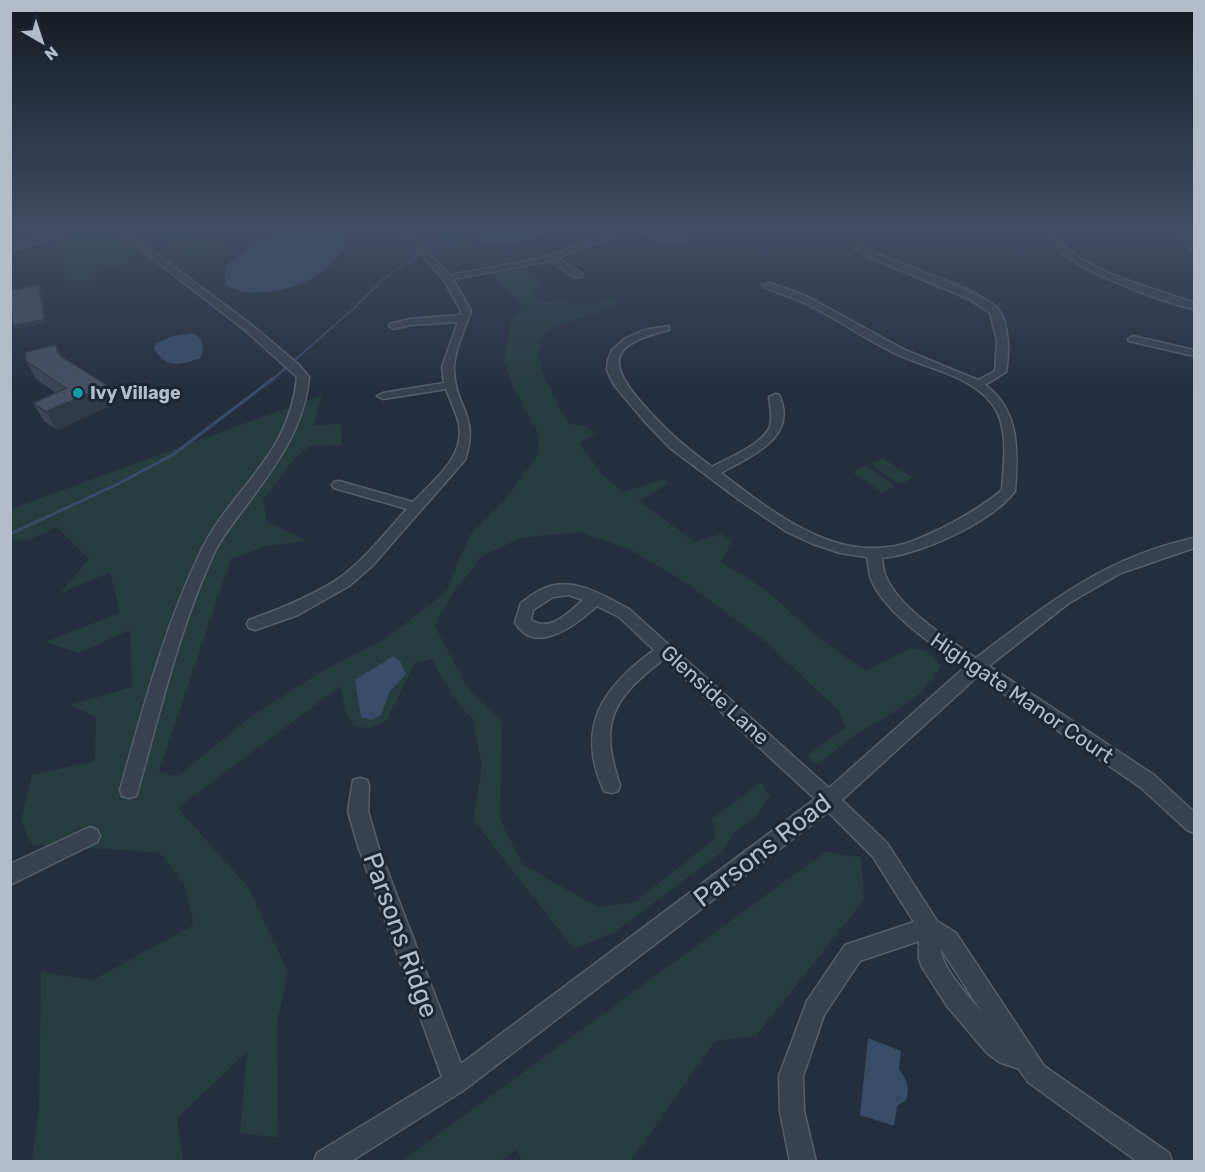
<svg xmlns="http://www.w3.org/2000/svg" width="1205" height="1172" viewBox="0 0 1205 1172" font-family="Rubik,sans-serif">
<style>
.green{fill:#263c3f}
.water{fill:#394c67}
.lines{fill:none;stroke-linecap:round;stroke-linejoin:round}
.stream-far1{stroke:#394c67;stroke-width:2}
.stream{stroke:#394c67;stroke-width:3}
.minor-casing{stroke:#565f6c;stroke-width:3}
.minor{fill:#38414e;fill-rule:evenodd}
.wall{fill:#3b4654}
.shaded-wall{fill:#303945}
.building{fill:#455162;stroke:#303945;stroke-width:1.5}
.culture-dot{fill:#0f9aa8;stroke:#1d2633;stroke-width:2}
.labels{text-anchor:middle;stroke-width:6;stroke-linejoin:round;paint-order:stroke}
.far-poi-label{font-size:18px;font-weight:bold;fill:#b4bcc9;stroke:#1d2633;text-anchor:start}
.street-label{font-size:21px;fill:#b4bcc9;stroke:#1d2633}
.near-street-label{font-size:26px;fill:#b4bcc9;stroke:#1d2633}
</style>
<rect width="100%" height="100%" fill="#242f3e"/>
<path class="green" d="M92 230H115L151 255 93 272 92 282 67 284 56 238Z
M161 230H215L168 244 150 233Z
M452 230 458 231 471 244 468 247 448 250 435 236 437 233Z
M206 236 225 248 191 259 172 246Z
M520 267 540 285 533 292 539 302 568 301 584 306 613 298 619 303 545 332 538 354 545 379 568 423 587 427 596 435 579 442 602 475 623 492 664 479 669 483 639 501 695 542 721 534 733 541 721 562 767 591 818 637 866 671 911 648 926 650 941 666 923 691 894 712 856 734 817 765 807 756 846 727 837 709 767 643 688 584 629 549 579 532 522 538 483 555 452 594 435 626 469 690 502 720 500 819 523 865 598 907 635 902 716 838 712 819 761 782 770 796 756 816 732 835 723 851 615 932 574 949 473 820 482 767 473 720 452 696 432 659 415 663 387 720 371 728 355 727 345 712 341 686 178 808 249 888 288 972 277 1023 278 1138 240 1133 247 1052 177 1118 183 1161H32L39 1107 41 972 93 980 194 925 184 884 159 852 31 845 21 820 32 775 95 761 96 717 70 705 132 687 130 630 79 653 45 642 120 613 110 572 60 593 89 559 56 527 30 540 11 541V509L322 395 314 425 341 424 342 445 310 446 294 459 263 500 267 522 307 541 267 546 231 559 159 772 178 776 249 718 321 672 384 640 445 593 471 533 508 496 539 452 538 434 515 391 504 361 511 319 526 308 492 273Z
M883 458 913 478 900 484 870 464Z
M866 465 895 486 882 493 853 472Z
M825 852 861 857 864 900 756 1036 715 1041 631 1161H522L516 1150 500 1161H402Z"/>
<path class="water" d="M478 230H560C545 237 492 249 478 240L476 234Z
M288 231 342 232 351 240C348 250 340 255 333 261 326 268 320 275 311 279 290 290 247 300 226 285L224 267C245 250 259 235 288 231Z
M192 333C203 336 206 349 200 358 179 365 168 370 154 349L156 343 173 336Z
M393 656 400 661 406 674 390 691 381 715 371 720 361 717 355 680Z
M868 1038 901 1051 899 1069C907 1080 910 1087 906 1100L897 1106 894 1126 860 1115Z"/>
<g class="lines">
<path class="stream-far1" d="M272 380 354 308 381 281 419 254 477 232"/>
<path class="stream" d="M10 534 120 483 174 454 274 378"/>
<defs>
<path id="minor" d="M67 230H80L10 251V245Z
M116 230H125L253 326 299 365 309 377C305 427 275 467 246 506 235 521 223 535 215 551 179 628 161 709 138 790L136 796 129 798 122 796 120 790C143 709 164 628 201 551 232 487 289 458 297 377L246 331Z
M399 230H407L450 275 538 259 621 230H632L557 258 582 273V277H576L549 261 453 279 471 311C466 326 453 354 454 370 455 409 480 414 465 460L373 565 349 586 298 615 255 630 249 628 247 624 249 620C280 609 310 597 338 579 364 561 385 533 407 509L334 488 332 485 334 482 339 481 413 502C433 481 465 457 459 425 457 413 450 400 446 389L383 399 377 396 383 393 444 383 442 367 458 322 410 325 394 329 389 326 390 324 410 319 460 315 461 311 444 280Z
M636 230C650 229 664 241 676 236L667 230H677L685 235 682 242 663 243Z
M1043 230H1051C1077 272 1150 286 1194 303V309C1161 302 1077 270 1053 246 1049 242 1046 235 1043 230Z
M1176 230H1184L1194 242V250L1191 249Z
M856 242C865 245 872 252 880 255 905 265 983 292 998 309 1010 323 1009 356 1006 372L985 385C1020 410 1018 452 1015 491 991 523 921 554 882 558 883 564 883 571 886 577 900 609 948 639 976 658 1049 603 1103 558 1194 538V548L1121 573 1069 603 989 666 1154 775 1194 812V833L1187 830 1140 787 978 676 842 800 887 843 937 921 956 933 1044 1066 1169 1153 1172 1162H1138L1028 1082 1019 1069 999 1062 987 1053 947 1006 922 967 919 959V941L860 961 824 1015 803 1076 804 1111 816 1162H790L780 1111 779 1076 807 1001 845 945 914 922 873 857 828 812 464 1090 350 1162H314L317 1153 442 1077 358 846 348 811 353 780 360 778 367 780 369 786 368 811 378 846 461 1064 815 799 664 659C613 698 598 722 620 785L618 791 611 793 604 791C575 727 602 688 654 650L619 617 597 606C578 623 535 658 515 622L521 603C528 598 536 591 545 588 574 576 604 596 629 609L829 788 965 667C936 647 881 611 870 576 869 570 868 563 867 557L840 553 813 544 787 532 738 499 670 448 646 423 614 385 607 370 608 360 612 350 626 338 644 330 669 326V330C616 343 602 358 641 402 665 430 683 445 712 467 728 458 765 443 770 426 773 417 770 406 769 397L775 394 779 395C799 438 750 456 721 473 767 508 826 556 888 547 907 545 923 537 940 529 962 518 983 506 1002 490 1004 463 1009 427 993 405 971 375 928 369 896 354 863 338 833 316 800 301 788 295 772 293 762 285L770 283 806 296 905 350 978 380 995 371 997 341 990 313 969 299 867 256 853 247 852 245ZM569 595 583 600C569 612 550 633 531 620L533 610 553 597ZM941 949 981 1011C969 997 941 967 941 949Z
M1133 336 1194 350V356L1129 341 1128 339Z
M90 827 97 830 100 836 97 842 10 885V864Z"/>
</defs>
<use href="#minor" class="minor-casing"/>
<use href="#minor" class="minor"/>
</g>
<path class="wall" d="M63 357 116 403 57 430 44 421 33 403 56 393 36 379 26 361Z"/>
<path class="shaded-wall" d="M39 285 41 289 46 323 15 330 13 326Z
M56 345 65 362 58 354Z
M107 385 116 403 57 430 46 412Z"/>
<path class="building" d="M39 285 44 319 13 326 10 291Z
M56 345 58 354 107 385 46 412 33 403 66 388 26 361 25 352Z"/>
<linearGradient id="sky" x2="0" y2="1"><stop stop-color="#141a22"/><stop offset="0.58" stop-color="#3f4d63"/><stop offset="1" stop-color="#3f4d63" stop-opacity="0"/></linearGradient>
<rect width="1205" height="394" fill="url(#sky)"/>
<circle class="culture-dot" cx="78" cy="393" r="6"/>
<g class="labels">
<g class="far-poi-label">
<text x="90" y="399">Ivy Village</text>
</g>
<g class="street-label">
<text transform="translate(715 695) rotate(42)" y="7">Glenside Lane</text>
<text transform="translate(1022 698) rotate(34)" y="7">Highgate Manor Court</text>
</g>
<g class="near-street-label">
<text transform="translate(762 850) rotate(-38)" y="9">Parsons Road</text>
<text transform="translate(401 935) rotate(70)" y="9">Parsons Ridge</text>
</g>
</g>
<rect width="1205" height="1172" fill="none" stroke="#b4bcc9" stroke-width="24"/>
<g transform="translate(42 42) rotate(141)" stroke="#1d2633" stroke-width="4.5" paint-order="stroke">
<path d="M0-4.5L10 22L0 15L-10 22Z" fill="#b4bcc9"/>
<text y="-9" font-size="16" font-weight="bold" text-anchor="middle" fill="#b4bcc9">N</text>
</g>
</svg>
